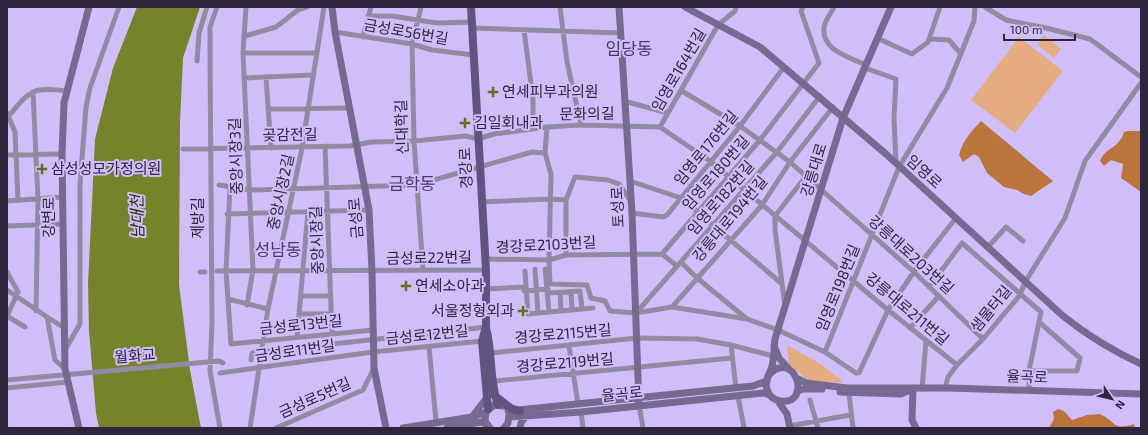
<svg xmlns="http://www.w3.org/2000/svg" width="1148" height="435" viewBox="0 0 1148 435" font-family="'Exo 2','Noto Sans KR',sans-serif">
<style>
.green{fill:#e6ac81}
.forest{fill:#bb753b}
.water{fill:#75842a}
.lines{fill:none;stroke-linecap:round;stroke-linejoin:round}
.street{stroke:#918aa3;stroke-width:5}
.secondary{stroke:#766a90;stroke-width:7}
.primary{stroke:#625481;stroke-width:8}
.poi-dot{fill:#64711c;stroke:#d0befb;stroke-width:1.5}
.labels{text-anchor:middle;stroke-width:4;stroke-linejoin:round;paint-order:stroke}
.street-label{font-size:15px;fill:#2d263d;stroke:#d0befb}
.poi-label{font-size:15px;fill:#2d263d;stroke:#d0befb;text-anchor:start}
.water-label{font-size:16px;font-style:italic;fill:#292f09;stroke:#d0befb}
.quarter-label{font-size:17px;fill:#4b396d;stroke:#d0befb}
</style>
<rect width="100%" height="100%" fill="#d0befb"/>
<path class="green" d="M1044 35 1061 49 1054 58 1037 44Z
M1019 37 1063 71 1015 133 971 100Z
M787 345 819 363 844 382 811 383 789 364Z"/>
<path class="forest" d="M981 121 1053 181 1031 196 1024 194 1017 190 1004 187 987 173 979 157 974 154 963 162 959 155C963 140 971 132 981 121Z
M1128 131H1141V192L1121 178 1123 164 1111 160 1104 166 1100 161C1106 146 1118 150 1124 132Z
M1058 409 1064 411 1072 420 1087 415 1100 414C1117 422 1112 431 1134 424L1135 428H1049L1054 419 1053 412Z"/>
<path class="water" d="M137 7H200L183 58 180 122 179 285 190 370 201 428H99L96 413 89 331 88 284 95 139 113 68Z"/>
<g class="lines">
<path class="street" d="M217 7 210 27V51L212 323 210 371 220 428
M246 7 243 53 253 270 247 305
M421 7 412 44 414 141 423 270
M560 7 567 62 581 125
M834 7C831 13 825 21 824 27 821 51 850 57 866 65
M985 7 1006 20 1046 28 1090 39 1141 77
M368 16H392L437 23 473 22
M473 28 621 33
M524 30 533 100V128
M335 32 412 44 432 50 474 55
M245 36 276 27 298 10 307 7
M363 37 371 7
M877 38 912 54 928 42 940 7
M930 39 949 40 961 54
M243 53H317
M197 61 199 33 207 7
M865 68 896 79 894 118 896 163
M266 77 271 148
M245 78 313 75
M682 91 740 126 790 162 914 272 983 339
M33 92 38 199 36 311
M624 101 668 113
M269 109 350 108
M7 113 15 132 18 200
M7 118C30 91 31 86 67 91
M547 127 545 153 551 174 549 260 550 284 587 285 591 298 605 301 610 311 636 313 672 307 747 319 778 330 825 352 856 373H859L888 310 915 270 956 218
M660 127 718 25 735 11 736 7
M325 146 332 334
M183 149 350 146 371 142 414 141 466 136 478 139 494 134 547 127 581 125 660 127 710 161 888 310 957 365
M7 155 62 154
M630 181 681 198 781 283
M219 185 250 190 416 185 532 152 545 153
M230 187 226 271 231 344 373 330
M566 200 575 177 608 180 619 184 630 200
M7 201 62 197
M482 202 550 199 566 200V255
M632 213 663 217 667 215 740 126 784 67
M227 214 369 210
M7 226 62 224
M988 247 1006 227 1023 241
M662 254 677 266
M485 259 549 260 566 255 662 254 760 140 819 63 801 11 803 7
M681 262 697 278 747 319
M535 269 538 313
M545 269 549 312
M217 271 486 270
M525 271 528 314 593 308
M7 272 18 292 7 316
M200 272H205
M929 287 962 243 1041 312 1029 371V390
M487 289 524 287V291L548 289V293L580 291 582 309
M7 290 47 317 55 360 65 369
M560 292 561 310
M571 292 572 310
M301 296H331
M228 299 268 309
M785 306 775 230V216L806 176
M672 307 762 205 790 162 833 107
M636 313 777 152 820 96
M299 314H331
M7 316 25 327
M47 317 63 327
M910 328 939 296
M297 337 308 211
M731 345 736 388
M569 346 578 404
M429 347 436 421
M65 350 80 324V184L86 107 90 88 119 7
M825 352 899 167 947 88 974 21 975 7
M491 353 637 338 697 339 731 345 773 356
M251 360 252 353 486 327
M1029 371H1077L1080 358 1039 322
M220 373 373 352 482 341
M7 380 219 361 223 363
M494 381 732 358
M7 388 68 382
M945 388 948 377 957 365 983 339 1020 295 1025 282 1065 218 1085 161 1141 83
M922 389 926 341
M849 393 853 428
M738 396 744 428
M810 400 818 428
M639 405 643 428
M581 412 583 428
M789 426 850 415
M250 428 268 309 302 148 324 7
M276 428 363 390 374 368"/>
<path class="secondary" d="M332 7 335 32 369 210 372 271 374 368 386 428
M619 7 632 213 639 405
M685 7 760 47 886 154 1063 316C1087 335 1113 351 1141 364
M774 346 779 358 789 369
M768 376C794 346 814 406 780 401 774 400 769 396 767 389 764 381 770 374 772 366 774 358 774 348 775 339L843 118 891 7
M798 379 806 383 847 388H950L1141 394
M913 389 912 420 916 428
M797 391 804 389H822
M840 392 901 394 912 389
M777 400 787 414 790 428
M508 411 753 386 767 381
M472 417 488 396
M510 417 581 412 763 393 770 395
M79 428 65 369 62 154 64 103 89 7
M403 428 472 417 486 412
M447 428 481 422 486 424
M490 428 485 421 486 412 494 405 503 406
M504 428 508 423 509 414
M520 428 521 423 526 416"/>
<path class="primary" d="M471 7 486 270V327L482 341 488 409
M486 328C493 353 489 380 498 405
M495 396 512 409 520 411"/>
</g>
<g class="poi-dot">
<path d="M491 86h4v4h4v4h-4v4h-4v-4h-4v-4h4z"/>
<path d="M463 117h4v4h4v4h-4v4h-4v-4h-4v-4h4z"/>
<path d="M40 163h4v4h4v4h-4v4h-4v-4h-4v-4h4z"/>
<path d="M404 280h4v4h4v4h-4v4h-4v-4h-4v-4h4z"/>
<path d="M521 305h4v4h4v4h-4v4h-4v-4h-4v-4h4z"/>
</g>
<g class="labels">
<g class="street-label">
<text transform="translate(406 32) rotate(10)" y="5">금성로56번길</text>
<text transform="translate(679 70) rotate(-60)" y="5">임영로164번길</text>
<text transform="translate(587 114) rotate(-1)" y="5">문화의길</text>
<text transform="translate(402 127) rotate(-92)" y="5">신대학길</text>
<text transform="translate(290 135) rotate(-1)" y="5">곶감전길</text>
<text transform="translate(706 148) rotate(-51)" y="5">임영로176번길</text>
<text transform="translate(236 156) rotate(-92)" y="5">중앙시장3길</text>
<text transform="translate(466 168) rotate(-93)" y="5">경강로</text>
<text transform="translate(814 170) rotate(-73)" y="5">강릉대로</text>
<text transform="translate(924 172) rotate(42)" y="5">임영로</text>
<text transform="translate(716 173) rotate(-49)" y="5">임영로180번길</text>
<text transform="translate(281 192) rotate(-78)" y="5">중앙시장2길</text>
<text transform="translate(721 198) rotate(-49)" y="5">임영로182번길</text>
<text transform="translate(618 207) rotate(-93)" y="5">토성로</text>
<text transform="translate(49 217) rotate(-90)" y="5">강변로</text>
<text transform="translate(198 218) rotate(-90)" y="5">제방길</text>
<text transform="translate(356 218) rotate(-95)" y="5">금성로</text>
<text transform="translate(730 219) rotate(-50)" y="5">강릉대로194번길</text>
<text transform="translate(317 240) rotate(-92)" y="5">중앙시장길</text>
<text transform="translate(546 245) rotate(-3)" y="5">경강로2103번길</text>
<text transform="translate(911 255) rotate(42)" y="5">강릉대로203번길</text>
<text transform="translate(429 258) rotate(-1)" y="5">금성로22번길</text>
<text transform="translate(838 288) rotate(-68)" y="5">임영로198번길</text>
<text transform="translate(907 309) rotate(40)" y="5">강릉대로211번길</text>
<text transform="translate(991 309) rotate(-51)" y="5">샘물터길</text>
<text transform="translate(301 325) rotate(-6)" y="5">금성로13번길</text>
<text transform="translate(563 334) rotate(-5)" y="5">경강로2115번길</text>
<text transform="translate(427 335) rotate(-6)" y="5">금성로12번길</text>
<text transform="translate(295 351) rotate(-8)" y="5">금성로11번길</text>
<text transform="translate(135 356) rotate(-5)" y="5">월화교</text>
<text transform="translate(565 363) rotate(-5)" y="5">경강로2119번길</text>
<text transform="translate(1027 377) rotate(2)" y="5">율곡로</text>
<text transform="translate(622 394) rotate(-6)" y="5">율곡로</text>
<text transform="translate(315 398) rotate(-24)" y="5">금성로5번길</text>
</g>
<g class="poi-label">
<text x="502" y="97">연세피부과의원</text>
<text x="474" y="128">김일회내과</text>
<text x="51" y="174">삼성성모가정의원</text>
<text x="415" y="291">연세소아과</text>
<text x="514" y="316" text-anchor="end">서울정형외과</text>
</g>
<g class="water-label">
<text transform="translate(137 217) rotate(-91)" y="6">남대천</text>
</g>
<g class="quarter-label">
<text x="629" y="55">임당동</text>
<text x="412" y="190">금학동</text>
<text x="278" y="256">성남동</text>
</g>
</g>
<rect width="1148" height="435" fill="none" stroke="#2d263d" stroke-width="16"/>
<g transform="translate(1112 399) rotate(125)" stroke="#d0befb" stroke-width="3" paint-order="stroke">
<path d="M0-3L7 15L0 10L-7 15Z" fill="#2d263d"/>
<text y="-6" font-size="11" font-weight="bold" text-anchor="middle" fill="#2d263d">N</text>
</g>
<path d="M1004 34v6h71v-6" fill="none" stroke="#2d263d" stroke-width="2"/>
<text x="1010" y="34" font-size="12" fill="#2d263d" stroke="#d0befb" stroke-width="3" paint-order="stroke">100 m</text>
</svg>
